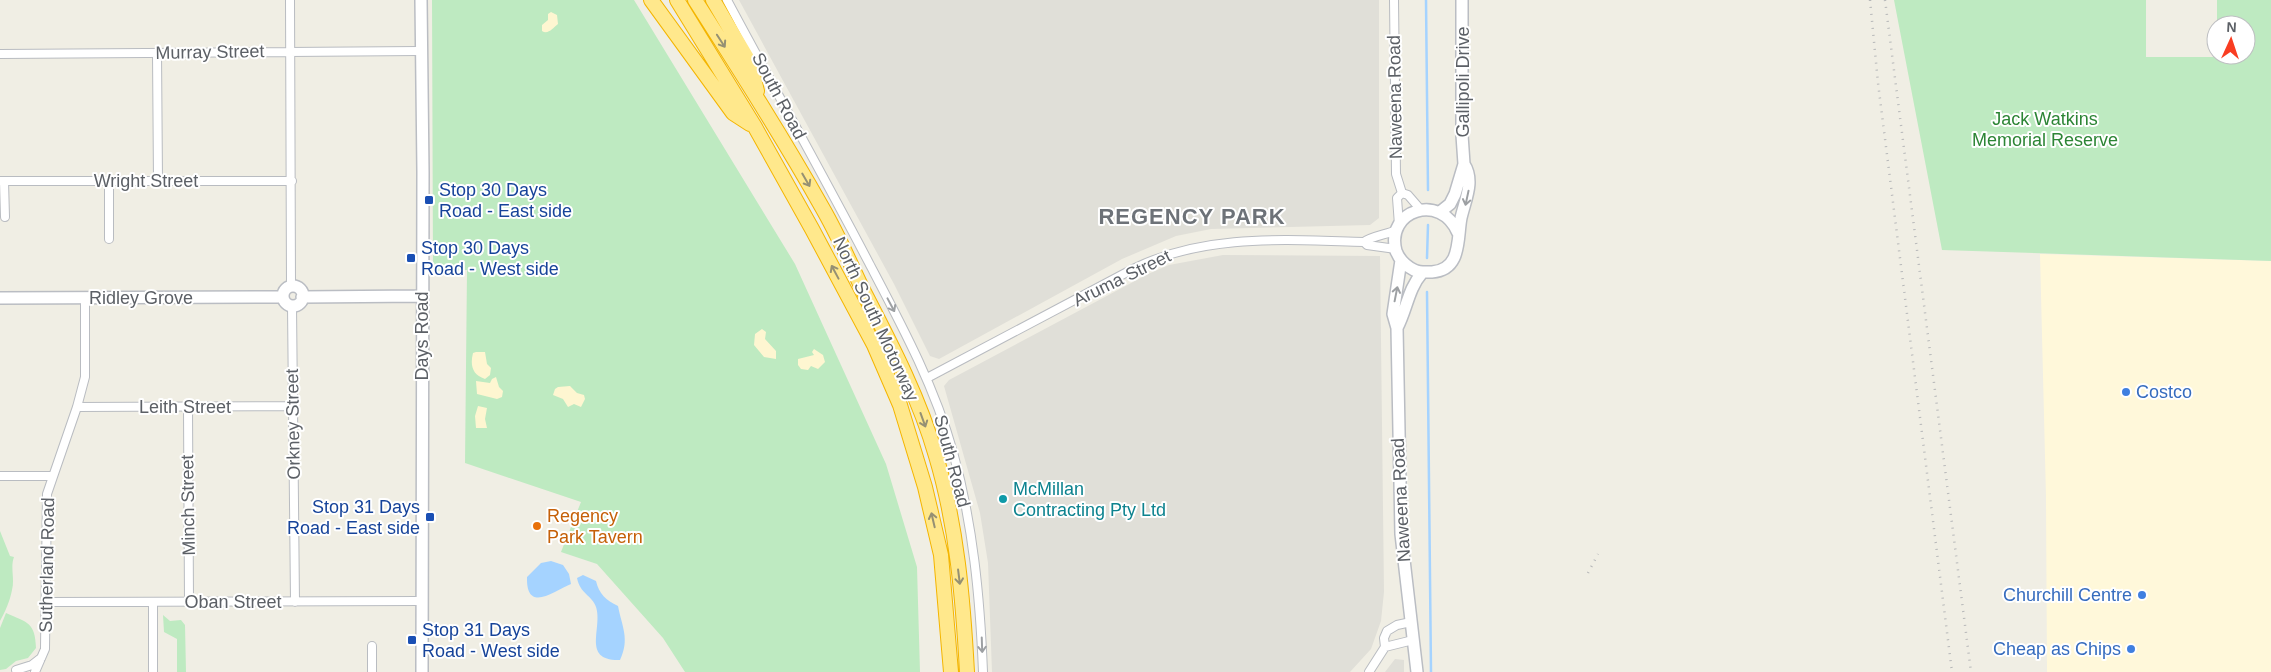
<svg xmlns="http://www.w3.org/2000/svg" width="2271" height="672" viewBox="0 0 2271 672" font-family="Helvetica,sans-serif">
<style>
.commercial{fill:#fff8da}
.industrial{fill:#e0dfd8}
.green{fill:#beeac1}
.sand{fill:#fef6d1}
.water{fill:#a5d3ff}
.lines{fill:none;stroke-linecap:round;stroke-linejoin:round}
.stream{stroke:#a5d3ff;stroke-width:2.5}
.street-casing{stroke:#b9bcc1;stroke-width:10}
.secondary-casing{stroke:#babdc3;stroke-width:14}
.highway-casing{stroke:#f4b500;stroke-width:16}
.street{stroke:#fff;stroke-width:8}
.secondary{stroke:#fff;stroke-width:11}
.highway{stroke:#ffe88c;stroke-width:14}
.rail{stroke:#b7b8b9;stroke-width:2.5;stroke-dasharray:1 6;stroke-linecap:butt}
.oneway{stroke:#959073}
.oneway2{stroke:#9da0a3}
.transit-dot{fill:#1a4fb4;stroke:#fff;stroke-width:2}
.shop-dot{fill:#3f7fe0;stroke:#fff;stroke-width:2}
.culture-dot{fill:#0f9aa8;stroke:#fff;stroke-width:2}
.food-dot{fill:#e8710a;stroke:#fff;stroke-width:2}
.labels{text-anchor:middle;stroke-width:4;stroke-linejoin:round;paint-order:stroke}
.street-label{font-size:18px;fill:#5c6066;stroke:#fff}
.park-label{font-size:18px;fill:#2c8535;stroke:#fff}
.transit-label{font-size:18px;fill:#164399;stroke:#fff;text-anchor:start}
.shop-label{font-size:18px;fill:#366cbe;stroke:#fff;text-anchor:end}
.culture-label{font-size:18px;fill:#0d838f;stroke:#fff;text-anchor:start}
.food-label{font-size:18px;fill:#c56008;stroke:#fff;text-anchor:start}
.district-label{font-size:22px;font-weight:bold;letter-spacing:1px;fill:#6d7278;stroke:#fff}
</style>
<rect width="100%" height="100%" fill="#f0eee4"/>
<path class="commercial" d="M2040 254 2271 261V672H2047L2046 497Z"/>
<path class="industrial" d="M739 0H1379V218L1370 225 1211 229 1176 236 1122 259 939 359 930 356 894 284Z
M1223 255 1380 256 1384 592 1381 621 1371 649 1350 672H992L988 563 980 513 944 386 949 380 1148 274 1169 265Z
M1395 659 1404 660V672H1385Z"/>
<path class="green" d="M432 0H634L795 264 886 464 917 567 920 672H685L663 638 597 564 561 552 581 502 465 463 467 270 433 271Z
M1894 0H2146V57H2217L2218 55H2246V25H2217V0H2271V261L1942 250Z
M0 531 10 556 14 557C10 567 15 579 12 590 10 601 5 612 0 621Z
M6 613C28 623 35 622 36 648L28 658 16 661 6 669 0 670V628Z
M163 615 170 621 181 620 185 625 186 672H177V639L164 632Z"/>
<path class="sand" d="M551 12 557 15 558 24C553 28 548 35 542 31V25L548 20V14Z
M762 329 766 332 765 339 776 351V359L764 357 754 345 755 334Z
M814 349 823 355 825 362 818 369 811 366 808 370 801 369 798 365V359L814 355 812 352Z
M476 352H485L487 364 491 368 490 375 485 379C472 375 470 365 473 353Z
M496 377 499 387 503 391 502 397 497 399 477 394 476 381 490 383 492 379Z
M570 386 577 393 584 395 585 399 581 407 574 404 568 407 563 399 553 395 555 389 558 387Z
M478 406 487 408 485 419 487 428H476L475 416Z"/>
<path class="water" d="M551 561 563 565 569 574 571 584C554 591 526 614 527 577L541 563Z
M583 575 596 581C599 594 606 600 618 606 622 627 630 639 620 660 581 661 603 628 596 607 592 595 580 594 577 578Z"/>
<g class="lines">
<path class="stream" d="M1426 0 1428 190
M1427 258 1428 225
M1427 292 1431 672"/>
<defs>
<path id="street" d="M290 0 291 287
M727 0C774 88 823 175 869 263 901 324 934 385 953 452 973 524 980 597 983 672
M1394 0 1396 174 1402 193
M157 53 158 181
M0 54 420 51
M0 181H292
M4 181 5 217
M109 181V239
M1402 193 1408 195 1421 210
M1399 225 1397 198 1402 193
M1364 242 1367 245 1396 249
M292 306 295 602
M927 378 1133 269C1205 233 1286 240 1364 242 1369 237 1388 234 1397 230
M77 407 293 406
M188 408 189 602
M0 476H53
M46 602 421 601
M1385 647 1413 640
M16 670 32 665 41 658
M35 672 45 649 47 494 77 407 85 377V298
M153 672V602
M372 672V646
M1369 672 1385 647 1384 638 1387 631 1397 625 1411 622"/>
<path id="secondary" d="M421 0 423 172 422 672
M1440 212 1450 204 1455 194 1464 164 1462 135V0
M1458 233C1441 192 1385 210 1396 251 1399 259 1406 266 1414 270 1420 273 1425 272 1432 272 1462 270 1457 238 1461 218 1465 200 1475 181 1464 164
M1401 260 1393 314 1397 328 1401 534 1417 672
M283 296a10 10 0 1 1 20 0a10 10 0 1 1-20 0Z
M302 297 422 296
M0 298 283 297
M1397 328C1407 309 1408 289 1422 273"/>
<path id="highway" d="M651 0 733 113 750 124
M677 0 755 127 812 229 874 345 900 405 925 487 941 555 951 672
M695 0C739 69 783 138 823 209 838 235 850 263 863 290 891 344 919 397 936 456 957 526 963 599 967 672
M713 0 750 63 757 91"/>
</defs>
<use href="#street" class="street-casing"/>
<use href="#secondary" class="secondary-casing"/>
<use href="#highway" class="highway-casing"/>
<use href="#street" class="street"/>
<use href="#secondary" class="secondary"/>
<use href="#highway" class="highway"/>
<path class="rail" d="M1870 0 1878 83 1952 672
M1885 0 1971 672
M1588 573 1598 554"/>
</g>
<defs><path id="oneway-shaft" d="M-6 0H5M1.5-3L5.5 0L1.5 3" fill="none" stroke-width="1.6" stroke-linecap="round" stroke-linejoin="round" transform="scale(1.25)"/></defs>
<g class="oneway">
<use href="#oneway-shaft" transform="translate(721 41) rotate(57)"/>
<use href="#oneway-shaft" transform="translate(806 180) rotate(60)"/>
<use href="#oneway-shaft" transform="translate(835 272) rotate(-118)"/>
<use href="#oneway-shaft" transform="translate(923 420) rotate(70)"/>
<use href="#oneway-shaft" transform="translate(933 520) rotate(-103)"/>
<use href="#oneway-shaft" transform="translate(959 577) rotate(83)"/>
</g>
<g class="oneway2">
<use href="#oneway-shaft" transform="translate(1467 198) rotate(102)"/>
<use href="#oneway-shaft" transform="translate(1396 294) rotate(-79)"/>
<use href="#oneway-shaft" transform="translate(891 305) rotate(62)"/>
<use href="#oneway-shaft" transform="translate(982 645) rotate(88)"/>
</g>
<g class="transit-dot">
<rect x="424" y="195" width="10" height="10" rx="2.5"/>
<rect x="406" y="253" width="10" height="10" rx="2.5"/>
<rect x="425" y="512" width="10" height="10" rx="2.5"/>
<rect x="407" y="635" width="10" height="10" rx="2.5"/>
</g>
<g class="shop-dot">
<circle cx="2126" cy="392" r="5"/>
<circle cx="2142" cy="595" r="5"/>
<circle cx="2131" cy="649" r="5"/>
</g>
<circle class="culture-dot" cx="1003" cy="499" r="5"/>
<circle class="food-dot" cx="537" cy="526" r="5"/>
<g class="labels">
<g class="street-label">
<text transform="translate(210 52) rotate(-1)" y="6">Murray Street</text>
<text transform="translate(1463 82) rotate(-90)" y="6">Gallipoli Drive</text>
<text transform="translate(779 96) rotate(62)" y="6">South Road</text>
<text transform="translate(1395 97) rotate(-91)" y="6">Naweena Road</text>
<text x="146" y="187">Wright Street</text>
<text transform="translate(1122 278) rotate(-26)" y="6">Aruma Street</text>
<text x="141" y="304">Ridley Grove</text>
<text transform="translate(876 319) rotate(65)" y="6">North South Motorway</text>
<text transform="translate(422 336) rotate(-90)" y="6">Days Road</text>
<text x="185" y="413">Leith Street</text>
<text transform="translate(293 424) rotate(-91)" y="6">Orkney Street</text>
<text transform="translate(952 461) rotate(75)" y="6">South Road</text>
<text transform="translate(1401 500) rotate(-93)" y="6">Naweena Road</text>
<text transform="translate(188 505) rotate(-91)" y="6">Minch Street</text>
<text transform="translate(47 565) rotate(-89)" y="6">Sutherland Road</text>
<text x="233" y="608">Oban Street</text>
</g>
<g class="park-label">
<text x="2045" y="125">Jack Watkins<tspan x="2045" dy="21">Memorial Reserve</tspan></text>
</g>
<g class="transit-label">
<text x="439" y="196">Stop 30 Days<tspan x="439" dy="21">Road - East side</tspan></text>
<text x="421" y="254">Stop 30 Days<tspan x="421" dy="21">Road - West side</tspan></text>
<text x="420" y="513" text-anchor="end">Stop 31 Days<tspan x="420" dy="21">Road - East side</tspan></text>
<text x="422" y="636">Stop 31 Days<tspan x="422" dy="21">Road - West side</tspan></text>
</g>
<g class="shop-label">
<text x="2136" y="398" text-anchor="start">Costco</text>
<text x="2132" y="601">Churchill Centre</text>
<text x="2121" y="655">Cheap as Chips</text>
</g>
<g class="culture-label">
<text x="1013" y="495">McMillan<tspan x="1013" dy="21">Contracting Pty Ltd</tspan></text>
</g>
<g class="food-label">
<text x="547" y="522">Regency<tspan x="547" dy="21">Park Tavern</tspan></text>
</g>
<g class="district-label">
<text x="1192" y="224">REGENCY PARK</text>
</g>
</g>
<g transform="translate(2231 40) rotate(3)"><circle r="24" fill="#ffffff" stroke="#bebfc2"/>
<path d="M0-4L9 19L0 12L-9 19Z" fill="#f93d21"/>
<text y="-8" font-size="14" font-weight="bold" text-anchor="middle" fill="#5c6066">N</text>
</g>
</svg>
